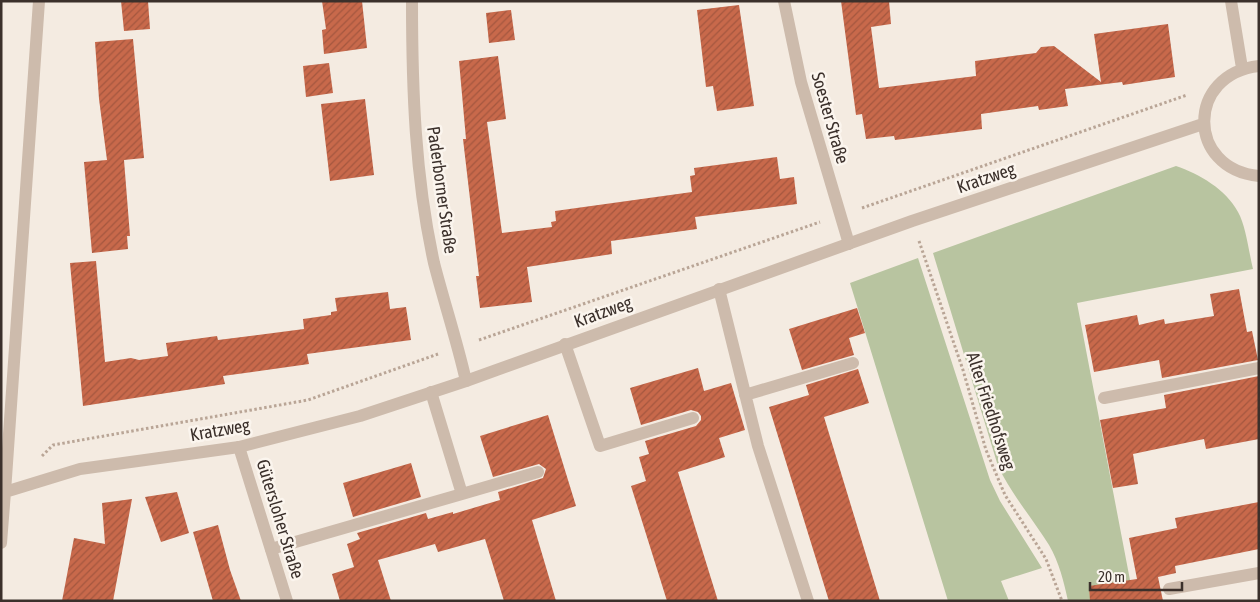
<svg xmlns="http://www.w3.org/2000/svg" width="1260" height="602" viewBox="0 0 1260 602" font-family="'Asap Condensed',sans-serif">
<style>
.grass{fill:#b8c4a0}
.building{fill:url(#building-hatch)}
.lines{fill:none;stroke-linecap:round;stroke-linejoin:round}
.path{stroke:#b9a596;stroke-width:3;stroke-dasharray:2.5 2.5;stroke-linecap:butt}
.service{stroke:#cdbbac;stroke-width:12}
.minor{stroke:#cdbbac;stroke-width:12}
.tertiary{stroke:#cdbbac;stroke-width:12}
.labels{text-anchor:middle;stroke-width:5;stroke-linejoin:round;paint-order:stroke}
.street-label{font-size:18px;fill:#3b302b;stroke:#fbf5ee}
</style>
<defs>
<pattern id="building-hatch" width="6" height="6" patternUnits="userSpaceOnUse" patternTransform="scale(1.25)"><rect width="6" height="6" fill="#c8694b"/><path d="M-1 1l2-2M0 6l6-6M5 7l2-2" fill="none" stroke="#a4573f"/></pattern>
</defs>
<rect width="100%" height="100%" fill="#f4ebe1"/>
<path class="grass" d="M1176 166C1199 174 1226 189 1238 212 1246 226 1249 253 1253 269L1077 303 1134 601H1068C1064 582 1059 562 1049 545 1032 518 1012 495 998 466L933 253Z
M918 258 990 480 1000 501 1042 568 1001 581 1009 601H948L850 283Z"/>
<path class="building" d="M121 1H148L150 29 124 31Z
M322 1H362L367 48 324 54 322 30 326 29Z
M841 1H889L891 24 871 27 879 88 976 76 975 61 1036 53 1041 47 1054 46 1101 82 1094 34 1168 24 1175 77 1123 85 1122 82 1065 89 1068 106 1039 110 1038 106 981 114 982 129 895 140 894 136 866 139 862 114 856 115Z
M739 5 754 106 717 111 713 86 706 87 697 10Z
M511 10 515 40 489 43 486 13Z
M133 39 144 158 124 160 130 236H127L128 249 92 253 84 162 107 160 99 99 95 42Z
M498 56 506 119 487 122 502 233 552 227 551 222 556 221 555 211 692 192 690 176 695 175 694 168 777 157 780 179 794 177 797 204 695 217 697 229 611 241 612 254 527 267 532 302 480 308 476 276H479L463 139H466L459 61Z
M329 63 333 93 306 97 303 66Z
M365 99 374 175 330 181 321 104Z
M96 261 105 362 131 358 139 360 168 356 166 343 217 336 218 340 304 329 303 319 331 315V312L337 311 335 298 388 292 390 309 406 307 411 340 307 354 309 364 223 376 225 384 83 406 70 263Z
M1239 289 1247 332 1252 331 1258 360 1162 378 1159 360 1094 372 1085 325 1137 315 1139 325 1164 319 1165 324 1214 316 1210 294Z
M857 308 865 333 849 338 854 355 802 370 789 329Z
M698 368 704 391 731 383 745 430 719 438 725 457 678 472 718 601H667L631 486 646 481 639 457 649 454 645 441 696 426 701 420V416L698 412 691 410 641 425 630 388Z
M858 369 869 403 824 417 880 601H829L769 407 809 395 806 385Z
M1259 376V439L1206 449 1204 439 1133 454 1138 484 1113 488 1100 420 1166 408 1164 395Z
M548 415 576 506 532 520 556 601H504L485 539 438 552 435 544 378 560 391 601H340L332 574 354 567 347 544 360 539 357 533 426 513 428 519 453 512V514L500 500 498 492 543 478 546 469 539 464 493 477 480 436Z
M411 463 421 497 353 517 343 483Z
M177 492 189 533 161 542 145 497Z
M132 499 113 601H62L74 538 105 544 102 503Z
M1259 502V549L1175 566 1176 573 1158 577 1163 601H1090L1089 586 1137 579 1129 538 1177 528 1175 518Z
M218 525 230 570 241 601H213L193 532Z"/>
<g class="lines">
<path class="path" d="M862 208 1187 95
M919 241 963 370 986 450 1005 495 1046 559 1062 601
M479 340 820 222
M42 456 53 445 308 400 438 354"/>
<path class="service" d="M719 289 758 446 808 601
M565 344 600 446 693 418
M431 392 462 494 538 472
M745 395 853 363
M1104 398 1259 368
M271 549 462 494
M1169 589 1259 573"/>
<path class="minor" d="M412 1C412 89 415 177 434 263 444 302 457 341 466 381
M784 1 801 82 849 244
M239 447 287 601
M5 492 39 1"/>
<path class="tertiary" d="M1231 1 1242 68
M1259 66C1186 74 1186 169 1259 176
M1 543 5 492 80 469 239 447 360 416 466 381 912 221 1203 124"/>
</g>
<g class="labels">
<g class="street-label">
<text transform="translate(830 118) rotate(74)" y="6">Soester Straße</text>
<text transform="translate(986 178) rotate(-19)" y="6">Kratzweg</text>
<text transform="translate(442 190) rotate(82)" y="6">Paderborner Straße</text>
<text transform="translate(603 312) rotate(-20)" y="6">Kratzweg</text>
<text transform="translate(991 411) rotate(72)" y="6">Alter Friedhofsweg</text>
<text transform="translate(220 430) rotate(-10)" y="6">Kratzweg</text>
<text transform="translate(280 519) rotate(73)" y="6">Gütersloher Straße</text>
</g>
</g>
<rect width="1260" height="602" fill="none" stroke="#3b302b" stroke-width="5"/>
<path d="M1090 582v8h92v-8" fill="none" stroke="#3b302b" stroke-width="2.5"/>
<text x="1098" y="582" font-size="15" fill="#3b302b" stroke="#fbf5ee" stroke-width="4" paint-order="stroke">20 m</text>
</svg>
